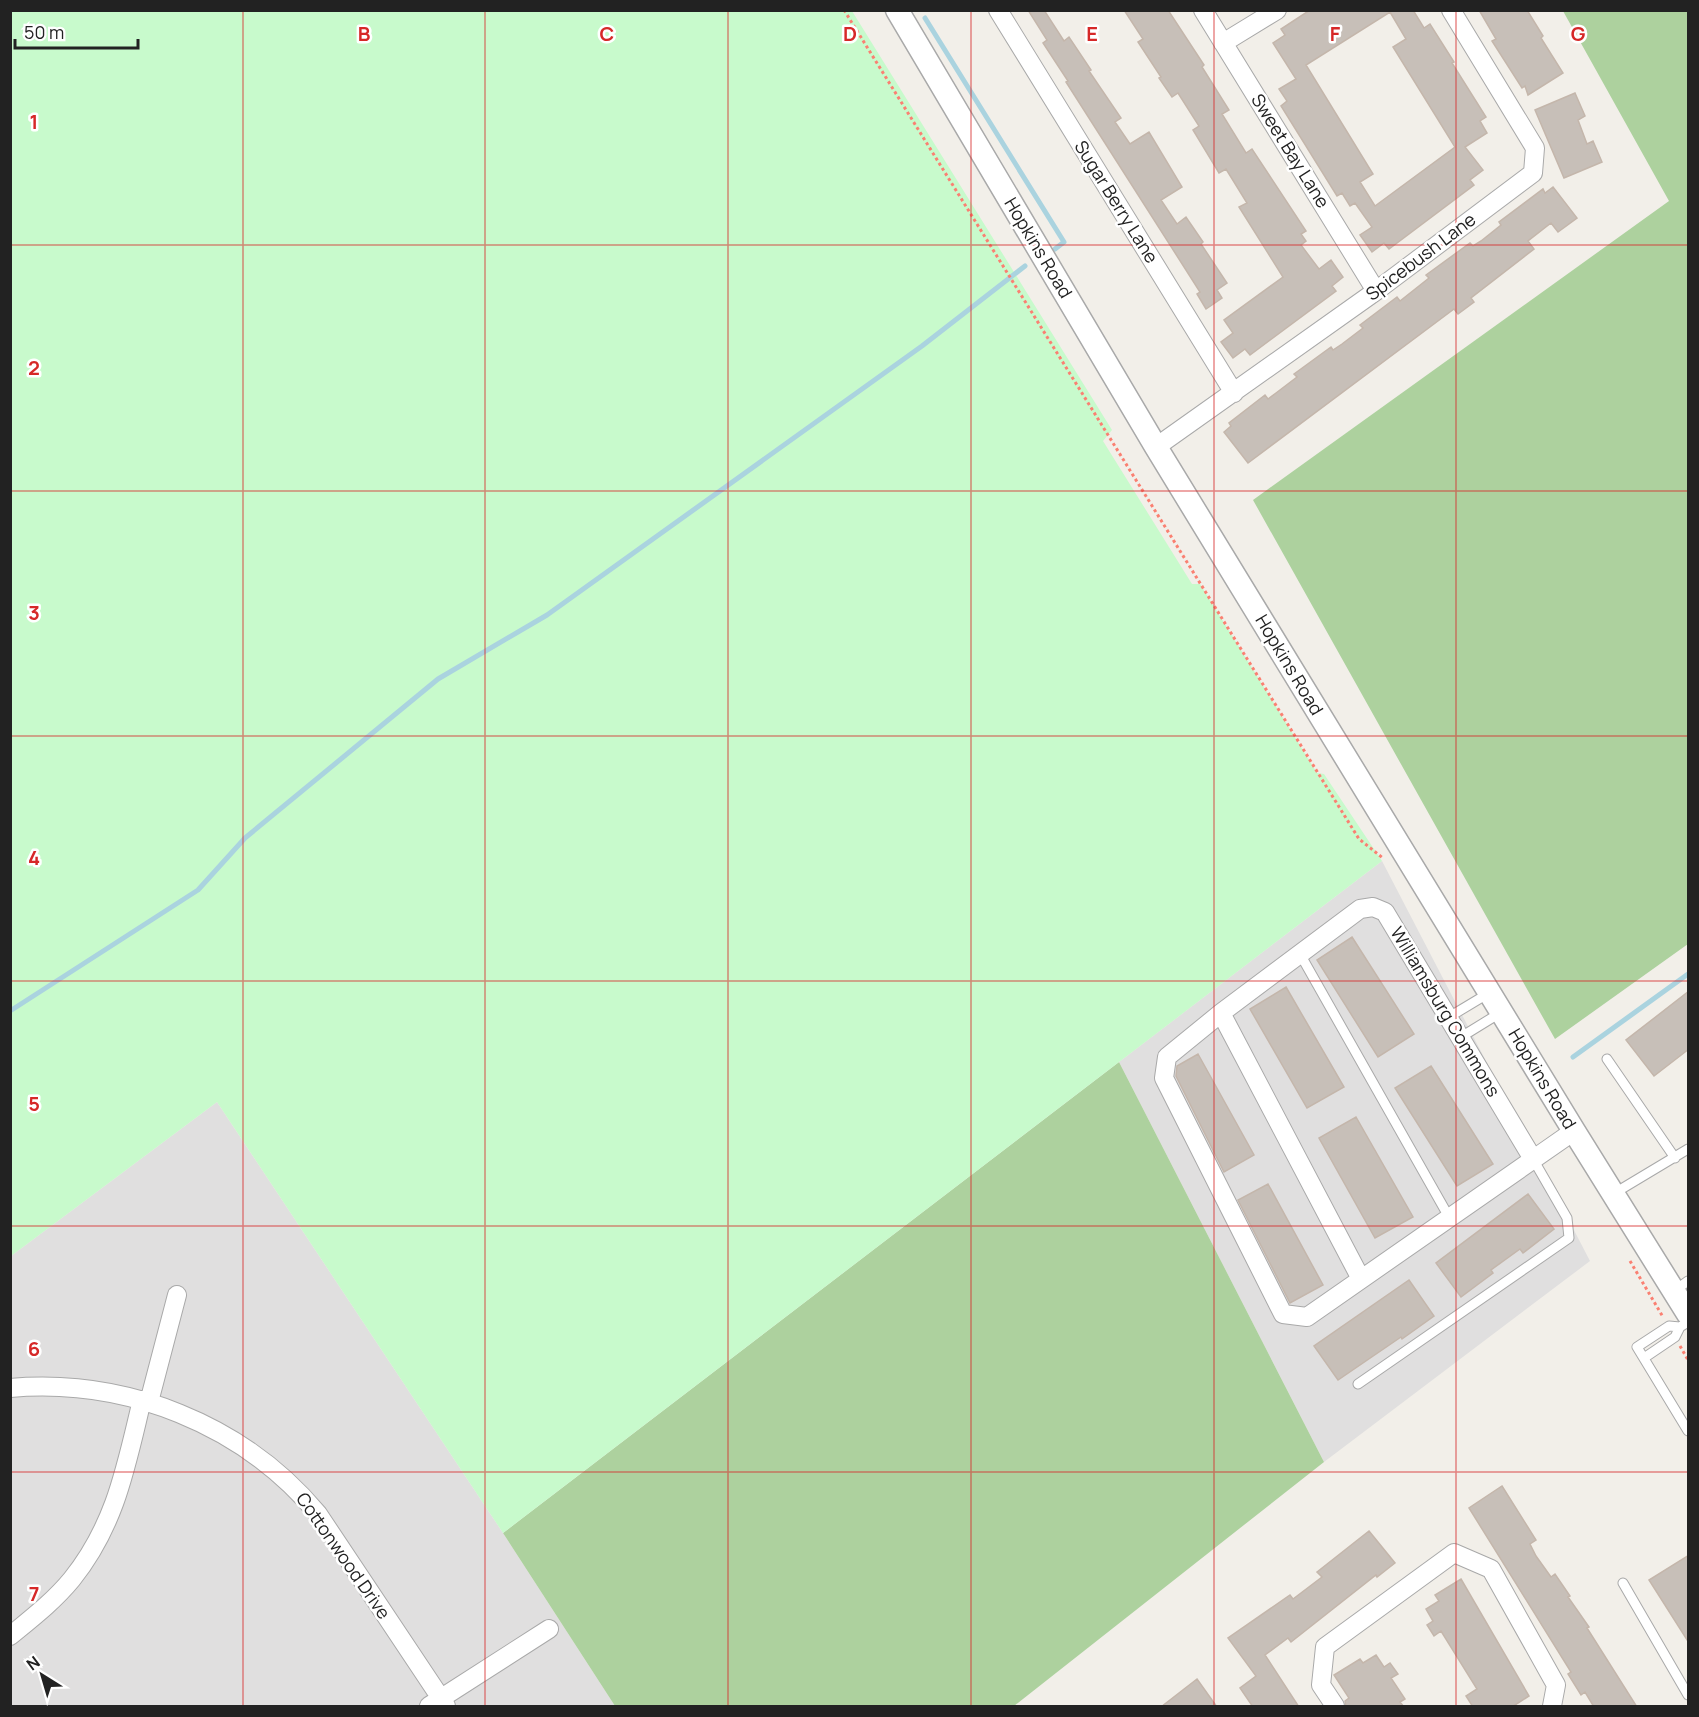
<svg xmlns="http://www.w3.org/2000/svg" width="1699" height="1717" viewBox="0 0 1699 1717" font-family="Manrope,sans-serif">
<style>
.residential{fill:#e0dfdf}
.forest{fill:#add19e}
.park{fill:#c8facc}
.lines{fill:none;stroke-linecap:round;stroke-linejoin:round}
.stream{stroke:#aad3df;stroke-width:5}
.building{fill:#c7bfb8;stroke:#c4b6ab;stroke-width:1.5;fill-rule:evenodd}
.service-casing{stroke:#a9a9a9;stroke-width:11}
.minor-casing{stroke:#a9a9a9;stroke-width:20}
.tertiary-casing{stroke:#a9a9a9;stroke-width:25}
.path{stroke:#fa8072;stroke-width:3;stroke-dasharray:3 3;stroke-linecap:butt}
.service{stroke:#fff;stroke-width:9}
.minor{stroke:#fff;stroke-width:18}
.tertiary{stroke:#fff;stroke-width:22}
.grid{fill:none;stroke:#d62828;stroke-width:1.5;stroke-opacity:0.55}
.labels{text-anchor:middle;stroke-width:5;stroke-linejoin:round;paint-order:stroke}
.street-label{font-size:18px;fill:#222;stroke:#fff}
.grid-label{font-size:20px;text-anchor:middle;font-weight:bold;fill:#d62828;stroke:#fff;stroke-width:5;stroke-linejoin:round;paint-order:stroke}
</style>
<rect width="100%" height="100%" fill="#f2efe9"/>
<path class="residential" d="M1382 861 1590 1261 1324 1462 1119 1062Z
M217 1102 503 1533 615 1706H11V1256Z"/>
<path class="forest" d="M1563 11H1688V944L1555 1039 1253 500 1669 201Z
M1119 1062 1324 1462 1014 1706H615L503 1533Z"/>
<path class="park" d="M11 10 852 11 1112 430 1103 441 1192 584H1200L1317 773 1324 774 1382 861 503 1533 217 1102 11 1256Z"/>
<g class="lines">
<path class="stream" d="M925 18 1064 242 1055 249
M10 1011 198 890 245 838 438 679 547 615 922 346 1025 266
M1573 1057 1688 974"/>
</g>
<path class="building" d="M1028 10H1044L1064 41 1069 37 1091 70 1089 71 1121 118 1115 122 1130 144 1149 132 1182 187 1161 200 1177 224 1186 217 1203 242 1201 244 1227 283 1217 290 1222 298 1206 309 1197 294 1200 292 1066 82 1068 81 1043 43 1047 40Z
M1124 10H1168L1204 65 1202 67 1229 110 1222 114 1246 153 1252 149 1306 231 1301 234 1306 241 1301 245 1319 269 1331 260 1343 277 1332 286 1336 291 1250 355 1245 349 1233 358 1221 342 1233 333 1224 320 1283 277 1239 207 1247 203 1226 169 1219 173 1193 130 1199 126 1178 93 1172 97 1159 78 1161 77 1138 42 1143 39Z
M1310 10H1413L1424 28 1430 24 1454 62 1452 63 1486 117 1480 121 1487 133 1465 147 1483 170 1470 180 1474 185 1389 249 1384 243 1372 252 1360 235 1372 227 1355 203 1350 206 1342 193 1337 196 1281 106 1287 101 1279 89 1296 79 1273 43 1285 35 1281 29ZM1390 12 1406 39 1393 47 1455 147 1375 206 1360 182 1373 174 1306 65Z
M1479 10H1527L1543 36 1541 38 1563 73 1528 95 1525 86 1522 88 1492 41 1496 39Z
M1575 93 1585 116 1578 120 1587 144 1593 141 1602 162 1564 178 1535 110Z
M1553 187 1577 218 1558 232 1551 223 1528 241 1534 249 1471 298 1474 302 1458 314 1454 309 1248 463 1224 432 1231 426 1229 423 1265 395 1268 399 1276 393 1297 377 1294 374 1331 347 1333 350 1342 344 1363 328 1360 325 1397 297 1400 301 1429 278 1426 275 1470 243 1473 246 1481 241 1501 225 1499 222 1543 189 1545 193Z
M1352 937 1414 1034 1378 1057 1317 960Z
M1286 987 1344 1087 1307 1108 1250 1009Z
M1689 991V1049L1654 1076 1626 1040Z
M1198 1054 1254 1155 1224 1172 1176 1076 1177 1066Z
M1431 1066 1493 1164 1457 1186 1395 1088Z
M1356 1117 1413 1217 1375 1238 1319 1138Z
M1268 1184 1323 1285 1290 1303 1238 1200Z
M1528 1194 1554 1229 1523 1253 1520 1249 1491 1270 1493 1273 1461 1297 1436 1263Z
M1409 1280 1434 1316 1402 1339 1401 1337 1338 1380 1314 1346Z
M1502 1486 1536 1540 1530 1544 1536 1556 1551 1577 1555 1574 1570 1596 1568 1597 1589 1627 1587 1628 1637 1707H1594L1585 1692 1581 1695 1568 1674 1571 1672 1469 1508Z
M1369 1531 1395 1563 1377 1577 1376 1575 1291 1642 1288 1638 1265 1655 1299 1707H1253L1240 1688 1256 1676 1228 1638 1290 1595 1293 1599 1322 1577 1317 1572Z
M1689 1555V1643L1649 1580Z
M1461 1579 1529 1696 1512 1707H1473L1466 1696 1477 1689 1441 1631 1434 1636 1427 1625 1433 1621 1426 1609 1439 1601 1435 1595Z
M1376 1655 1384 1667 1390 1663 1398 1674 1391 1678 1405 1699 1400 1702 1404 1707H1346L1345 1701 1349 1698 1334 1675 1360 1659 1363 1663Z
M1197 1679 1217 1707H1161Z"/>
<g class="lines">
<defs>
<path id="service" d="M1300 954 1449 1217
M1449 1017 1489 993
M1461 1037 1500 1013
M1607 1059 1675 1158
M1613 1194 1688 1149
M1674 1291 1688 1281
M1688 1322 1680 1327 1669 1326 1637 1347 1688 1431
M1644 1358 1675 1337 1680 1327
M1358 1384 1569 1238 1567 1218 1533 1159
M1623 1583 1688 1695"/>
<path id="minor" d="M998 10 1234 393
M1203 10 1376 291
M1223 43 1277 10
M1156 447 1376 291 1533 173 1535 148 1451 10
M1221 1013 1361 1279
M1533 1159 1385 912 1373 907 1360 909 1221 1013 1167 1057 1164 1078 1283 1314 1307 1317 1574 1131
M10 1388C126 1378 243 1424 318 1514L446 1706
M149 1402 177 1295
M10 1636C32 1618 54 1601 72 1579 116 1524 126 1466 142 1400
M429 1706 549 1629
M1335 1706 1321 1685 1325 1647 1454 1553 1491 1569 1556 1685 1552 1706"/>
<path id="tertiary" d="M897 10 1156 447 1574 1131 1688 1314"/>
</defs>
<use href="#service" class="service-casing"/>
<use href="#minor" class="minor-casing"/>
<use href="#tertiary" class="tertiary-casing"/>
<path class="path" d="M844 10 1359 839 1384 859
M1630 1261 1663 1317
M1680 1346 1688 1360"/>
<use href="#service" class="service"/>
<use href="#minor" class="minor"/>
<use href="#tertiary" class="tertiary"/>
</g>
<path class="grid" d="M243 10V1706M485 10V1706M728 10V1706M971 10V1706M1214 10V1706M1456 10V1706M10 245H1688M10 491H1688M10 736H1688M10 981H1688M10 1226H1688M10 1472H1688"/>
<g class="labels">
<g class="street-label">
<text transform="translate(1290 151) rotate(58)" y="6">Sweet Bay Lane</text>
<text transform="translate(1116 202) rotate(58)" y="6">Sugar Berry Lane</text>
<text transform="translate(1038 248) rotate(59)" y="6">Hopkins Road</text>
<text transform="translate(1421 257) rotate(-37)" y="6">Spicebush Lane</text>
<text transform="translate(1289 665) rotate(59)" y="6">Hopkins Road</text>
<text transform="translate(1445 1012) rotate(59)" y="6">Williamsburg Commons</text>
<text transform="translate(1542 1079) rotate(59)" y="6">Hopkins Road</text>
<text transform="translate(343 1556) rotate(55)" y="6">Cottonwood Drive</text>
</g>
</g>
<g class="grid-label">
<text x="364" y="41">B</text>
<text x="607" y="41">C</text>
<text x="850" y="41">D</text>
<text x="1092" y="41">E</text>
<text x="1335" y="41">F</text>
<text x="1578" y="41">G</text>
<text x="34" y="129">1</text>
<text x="34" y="375">2</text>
<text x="34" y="620">3</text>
<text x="34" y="865">4</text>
<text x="34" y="1111">5</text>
<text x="34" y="1356">6</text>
<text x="34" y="1601">7</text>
</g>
<rect width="1699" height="1717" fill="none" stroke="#222222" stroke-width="24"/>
<g transform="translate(42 1675) rotate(323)" stroke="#ffffff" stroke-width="4.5" paint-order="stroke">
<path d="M0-4.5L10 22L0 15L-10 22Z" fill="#222222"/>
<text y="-9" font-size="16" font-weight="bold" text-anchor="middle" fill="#222222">N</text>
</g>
<path d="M15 39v9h123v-9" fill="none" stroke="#222222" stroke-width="3"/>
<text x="24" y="39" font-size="18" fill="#222222" stroke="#ffffff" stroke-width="4.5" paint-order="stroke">50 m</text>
</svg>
